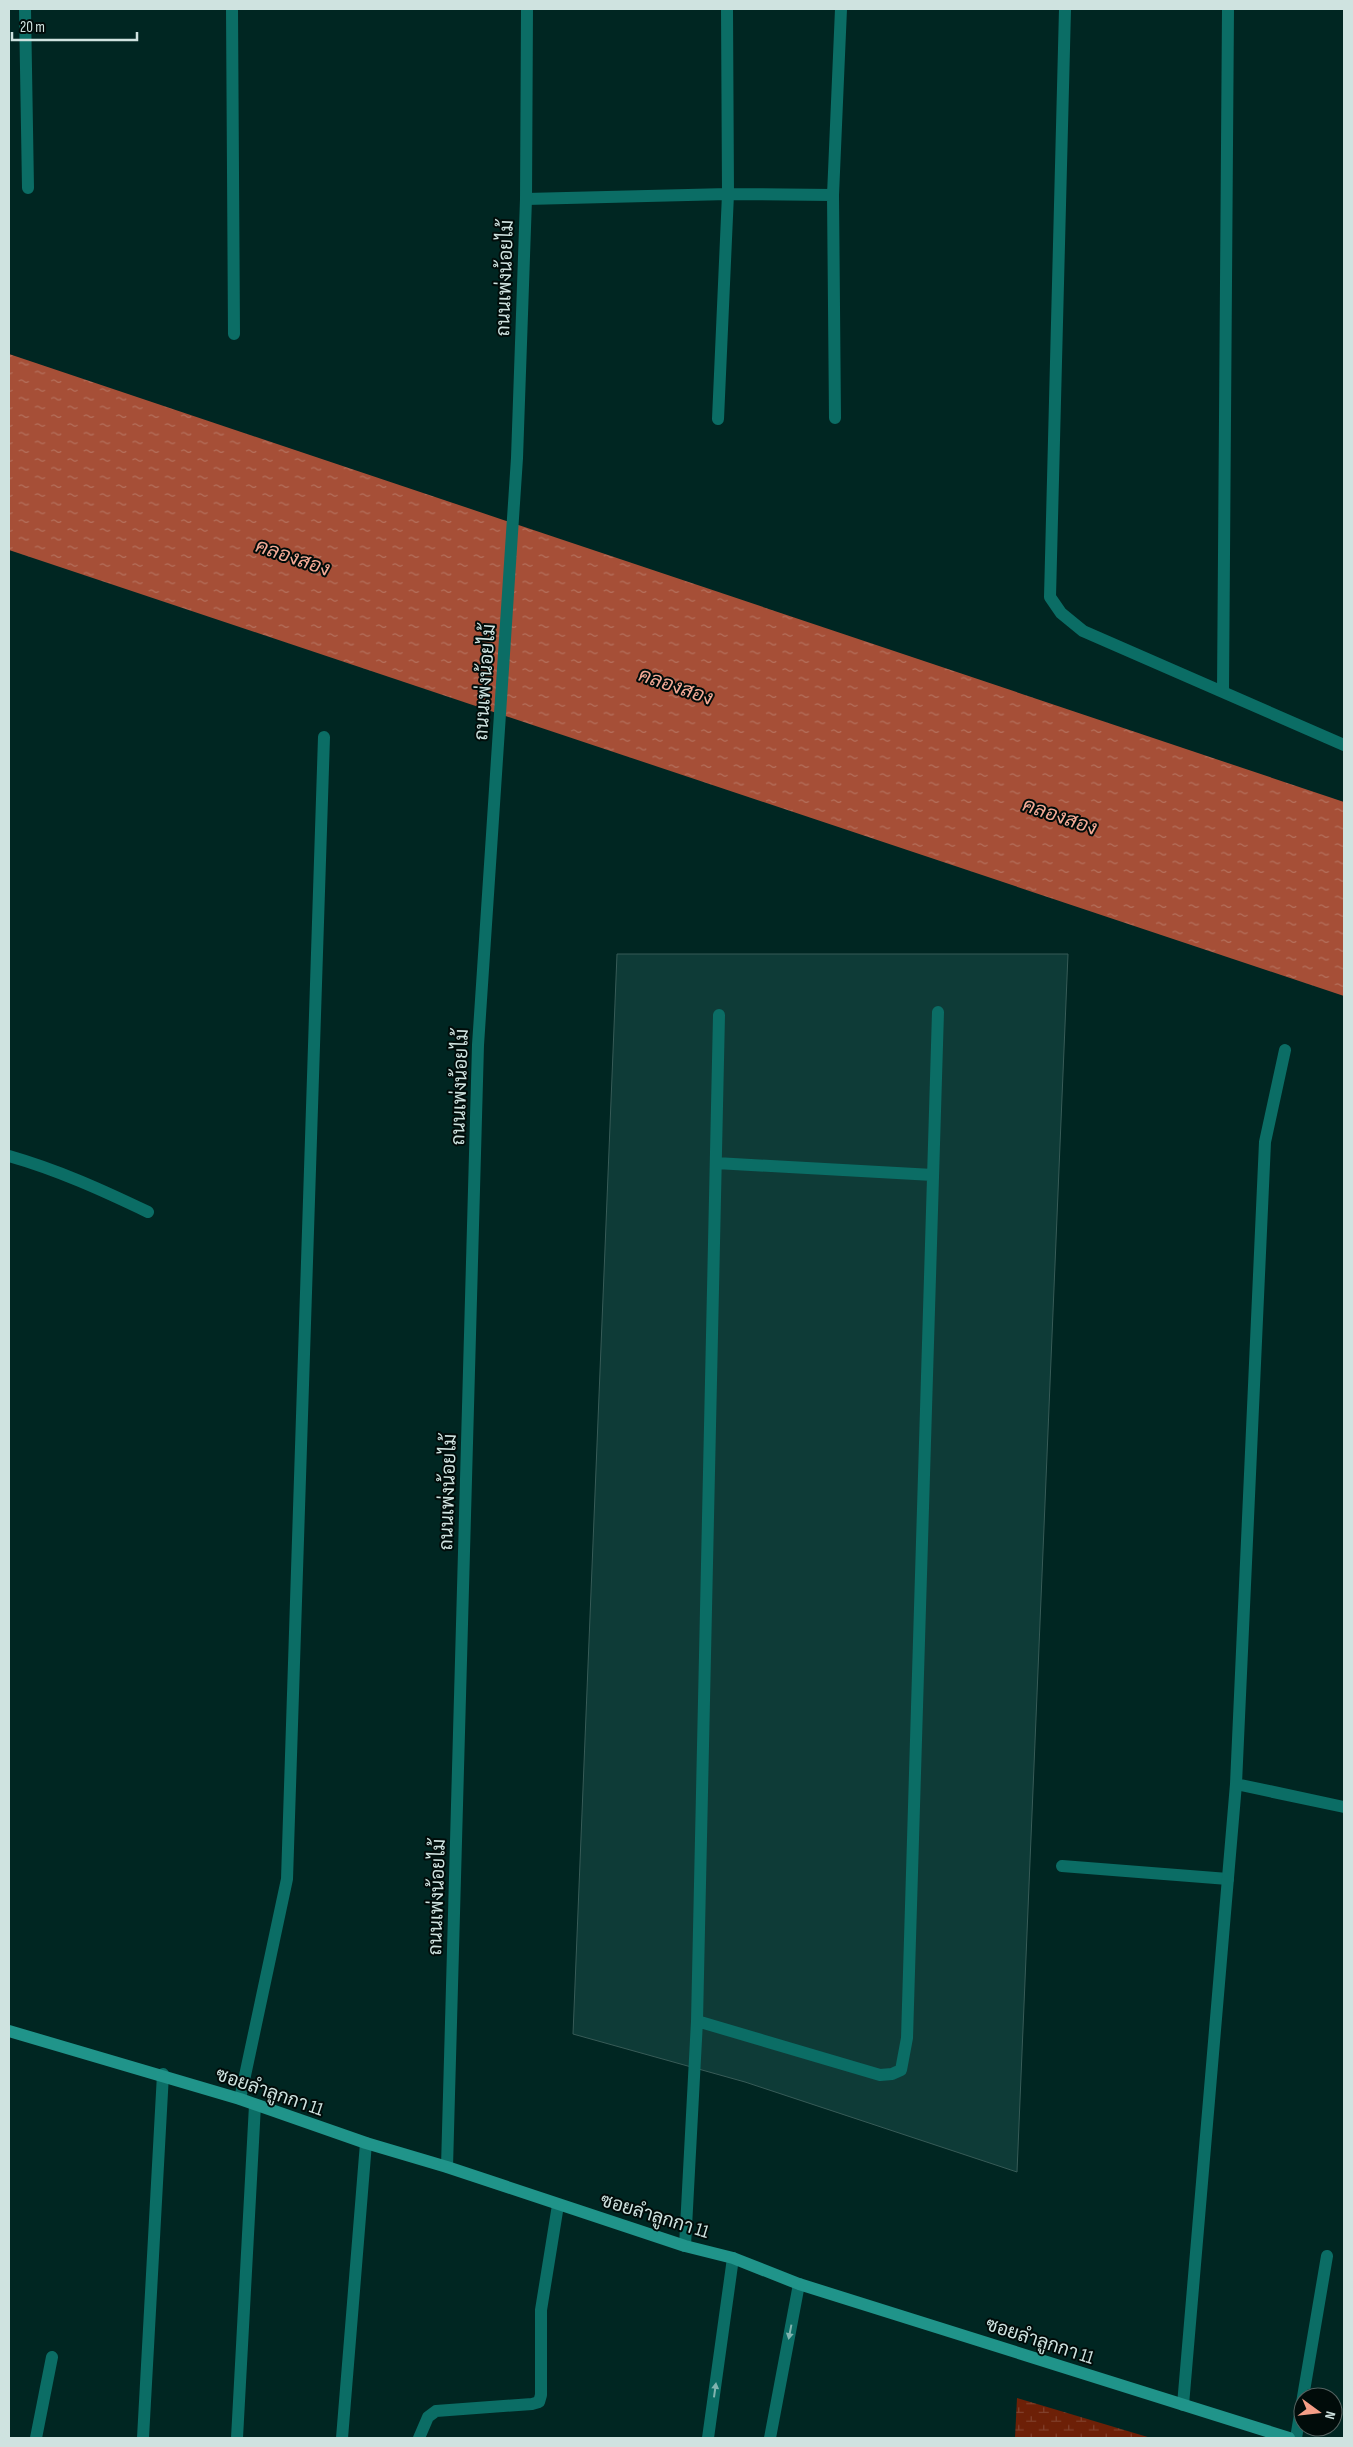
<svg xmlns="http://www.w3.org/2000/svg" width="1353" height="2447" viewBox="0 0 1353 2447" font-family="'Sofia Sans Condensed',Sarabun,sans-serif">
<style>
.wetland{fill:url(#wetland-marsh)}
.water{fill:url(#water-ripples)}
.building{fill:#0e3b37;stroke:#375b57}
.lines{fill:none;stroke-linecap:round;stroke-linejoin:round}
.lane{stroke:#0b6d65;stroke-width:12}
.street{stroke:#0b6d65;stroke-width:12}
.secondary{stroke:#20948a;stroke-width:12}
.oneway{fill:#81b4af}
.labels{text-anchor:middle;stroke-width:4;stroke-linejoin:round;paint-order:stroke}
.street-label{font-size:19px;fill:#cfe3e0;stroke:#010c0a}
.water-label{font-size:20px;font-style:italic;fill:#f3aa96;stroke:#010c0a}
</style>
<defs>
<pattern id="wetland-marsh" width="20" height="14" patternUnits="userSpaceOnUse" patternTransform="scale(1.25)"><rect width="20" height="14" fill="#6d2007"/><path d="M1 5h8M5 5V1M11 12h8M15 12V8" fill="none" stroke="#81402b"/></pattern>
<pattern id="water-ripples" width="26" height="14" patternUnits="userSpaceOnUse" patternTransform="scale(1.25)"><rect width="26" height="14" fill="#a64f37"/><path d="M2 4q2-2 4 0t4 0M15 11q2-2 4 0t4 0" fill="none" stroke="#b5715d"/></pattern>
</defs>
<rect width="100%" height="100%" fill="#002622"/>
<path class="wetland" d="M1017 2398 1151 2438H1015Z"/>
<path class="water" d="M9 354 1344 802V996L9 550Z"/>
<path class="building" d="M617 954H1068L1017 2172 745 2082 573 2034Z"/>
<g class="lines">
<path class="lane" d="M833 195 835 418
M526 199 728 194 833 195 841 9
M718 419 728 194 727 9
M1062 1866 1228 1879
M36 2438 52 2357
M237 2438 255 2105
M342 2438 366 2143"/>
<path class="street" d="M25 9 28 188
M232 9 234 334
M1065 9 1050 597 1061 613 1083 631 1344 745
M1223 691 1228 9
M9 1156C58 1170 102 1190 148 1212
M716 1163 933 1175
M1236 1784 1344 1807
M697 2021 880 2075 892 2074 901 2070 907 2038 938 1012
M240 2099 287 1879 324 737
M447 2167 478 1045 517 458 526 199 527 9
M685 2246 697 2021 719 1015
M1183 2405 1236 1784 1265 1142 1285 1050
M143 2438 163 2074
M419 2438 428 2417 436 2411 532 2404 539 2402 541 2395V2310L558 2205
M708 2438 733 2258
M770 2438 799 2284
M1296 2438 1327 2256"/>
<path class="secondary" d="M9 2031 240 2099 366 2143 447 2167 685 2246 733 2258 799 2284 1289 2438"/>
</g>
<defs><path id="oneway-solid" d="M-6-.8H1V-3.2L6.5 0L1 3.2V.8H-6Z" transform="scale(1.25)"/></defs>
<g class="oneway">
<use href="#oneway-solid" transform="translate(790 2332) rotate(101)"/>
<use href="#oneway-solid" transform="translate(715 2390) rotate(-82)"/>
</g>
<g class="labels">
<g class="street-label">
<text transform="translate(504 278) rotate(-88)" y="7">ถนนเพ่งน้อยไม้</text>
<text transform="translate(484 682) rotate(-86)" y="7">ถนนเพ่งน้อยไม้</text>
<text transform="translate(459 1087) rotate(-88)" y="7">ถนนเพ่งน้อยไม้</text>
<text transform="translate(447 1492) rotate(-88)" y="7">ถนนเพ่งน้อยไม้</text>
<text transform="translate(436 1897) rotate(-88)" y="7">ถนนเพ่งน้อยไม้</text>
<text transform="translate(270 2091) rotate(19)" y="7">ซอยลำลูกกา 11</text>
<text transform="translate(655 2215) rotate(17)" y="7">ซอยลำลูกกา 11</text>
<text transform="translate(1040 2340) rotate(18)" y="7">ซอยลำลูกกา 11</text>
</g>
<g class="water-label">
<text transform="translate(293 557) rotate(19)" y="7">คลองสอง</text>
<text transform="translate(676 686) rotate(19)" y="7">คลองสอง</text>
<text transform="translate(1060 816) rotate(19)" y="7">คลองสอง</text>
</g>
</g>
<rect width="1353" height="2447" fill="none" stroke="#cfe3e0" stroke-width="20"/>
<g transform="translate(1318 2412) rotate(105)"><circle r="24" fill="#010c0a" stroke="#536260"/>
<path d="M0-4L9 19L0 12L-9 19Z" fill="#f49e87"/>
<text y="-8" font-size="14" font-weight="bold" text-anchor="middle" fill="#cfe3e0">N</text>
</g>
<path d="M12 32v8h125v-8" fill="none" stroke="#cfe3e0" stroke-width="2.5"/>
<text x="20" y="32" font-size="15" fill="#cfe3e0" stroke="#010c0a" stroke-width="4" paint-order="stroke">20 m</text>
</svg>
